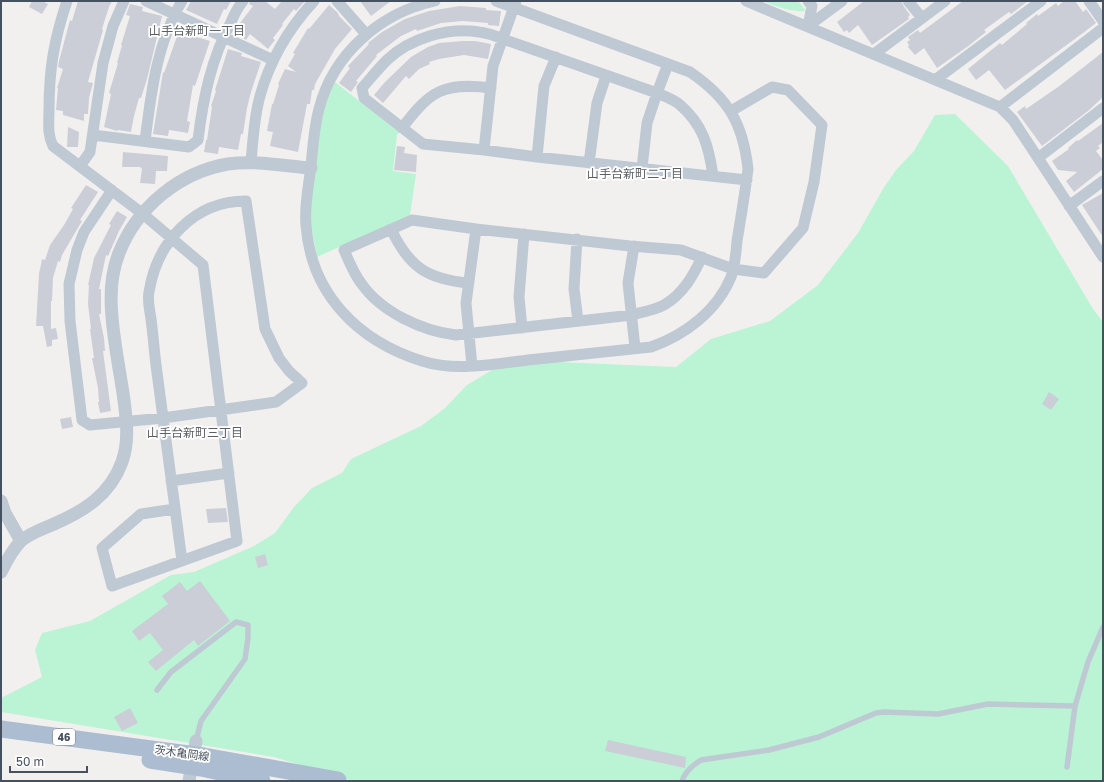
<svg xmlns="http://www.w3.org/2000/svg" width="1104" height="782" viewBox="0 0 1104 782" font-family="'Golos Text','Noto Sans JP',sans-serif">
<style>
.green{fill:#baf4d4}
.building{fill:#cbced6}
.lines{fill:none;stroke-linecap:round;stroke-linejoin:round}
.service{stroke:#bfc9d3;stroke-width:5.5}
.minor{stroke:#bfc9d3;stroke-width:11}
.tertiary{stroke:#bfc9d3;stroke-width:13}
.primary{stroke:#adbdd1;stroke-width:17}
.labels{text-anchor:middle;stroke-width:3.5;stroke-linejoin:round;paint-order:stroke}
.shield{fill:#fff;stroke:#7e858f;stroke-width:1}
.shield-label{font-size:10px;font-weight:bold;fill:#46515f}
.street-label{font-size:11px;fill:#46515f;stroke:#fff}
.neighbourhood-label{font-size:12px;fill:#5b5f65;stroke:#fff}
</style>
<rect width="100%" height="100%" fill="#f2f0ef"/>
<path class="green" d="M763 1H798L806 11C790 12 777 7 763 1Z
M335 82 399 132 397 135 393 171 416 174 410 215 317 257 310 222 311 198 321 119 324 104Z
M955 114 1008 166 1093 309 1103 322V781H353L274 757 1 712V698L42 677 35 650 42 633 90 621 171 575 194 572 254 546 275 533 294 507 312 488 342 473 351 459 421 426 444 409 467 385 502 364 535 361 676 367 711 339 770 321 818 285 858 233 883 189 896 170 914 151 935 115Z"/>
<path class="building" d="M32 1H42L48 4 42 14 29 7Z
M78 1H112L109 7 102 29 103 30 88 82 93 83 89 98 88 114H84V121L63 115V111L56 110 58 88H57L63 69 58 67 59 61 70 20 72 21Z
M191 1H231L226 10 224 9 217 24 186 10Z
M250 1H265L275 9 282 1H305L296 11 294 9 282 24 283 25 273 38 275 40 268 49 250 34 246 40 234 31 253 6 249 4Z
M360 1H391L371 16Z
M864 1H901L903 5 910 15 908 17 909 19 872 45 858 25 849 33 847 30 844 32 837 22Z
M963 1H1028L1011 14 1009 12 984 30 986 32 967 47 937 68 924 48 915 55 908 47 909 45 907 42 910 40 908 37 918 30 920 33Z
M1064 1H1075L1083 12 1086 9 1096 23 1083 33 1005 90 989 70 976 80 968 69 1000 43 1002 45 1027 24 1026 23 1037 14 1038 16 1056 3 1058 6Z
M130 4 143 7 142 11 162 16 147 79 141 98H139L134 116 131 132 118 130 117 131 104 127 111 94 109 93 118 63H117L122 45H121L130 16 126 15Z
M329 5 338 13 339 16 352 29 335 49 315 84 314 90H312L310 104H307L298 152 270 146 273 132 267 131 272 104H273L279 85 278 84 285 69 296 72 288 66 295 54 293 53 308 28 309 29Z
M460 6 486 8V10L501 11 499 26 488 25V23L463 21 441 23 417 31 416 29 401 36 376 55 377 56 356 81 358 82 351 92 339 83 350 68 348 66 369 44 368 43 382 32 405 19 429 11Z
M180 28 194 32 193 36 210 41 195 86 193 85 187 121 190 122 188 133 169 130 168 136 153 134 163 72 164 73Z
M463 41H475L491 44 488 59 464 55 439 59 429 62 430 64 419 69 409 79 406 76 383 103 374 95 385 82 411 57 428 47 439 43Z
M228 49 242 53 241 56 261 62 251 92 247 108 243 134H241L238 150 219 147 218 154 204 152 206 140H207L212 107 211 106 216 91 215 90Z
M1103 52V97L1088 111 1042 146 1017 112 1025 106 1026 109 1058 87Z
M1103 123V142L1098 146 1100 148 1096 151 1103 160V169L1074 192 1066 181 1077 172 1058 170 1052 161 1069 149 1068 148 1077 140 1078 141Z
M68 127 79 132 78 147H67Z
M397 146 405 147 404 153 417 155 416 172 394 170Z
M123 152 168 156 167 171H156L155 184 140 183 142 169 140 167H122Z
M86 185 98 192 80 220 82 221 62 255 60 262 58 261 53 278 52 301H51V329L56 328 58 339 52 340V346L47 347 43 326H36L39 274 42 259 45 260 50 245 64 225 73 209 71 208Z
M1103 193V237L1082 205Z
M117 211 127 217 119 231 108 256 106 255 99 289H101V314H99L104 338 105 351H103L111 411 100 413 98 402H99L98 388 92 358H94L90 329H91L88 304 89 285H88L94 258 111 225 109 224Z
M1049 392 1059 399 1051 410 1042 404Z
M71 417 73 427 62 429 60 419Z
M226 508 228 522 208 523 206 509Z
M265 554 268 565 258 568 255 557Z
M200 581 230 621 198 646 194 640 156 671 148 662 163 650 150 633 139 641 132 631 168 604 162 596 180 582 187 591Z
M130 708 138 723 122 731 114 717Z
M608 740 686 757 685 768 605 751Z"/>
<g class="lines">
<path class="service" d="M157 690 171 672 236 622 248 625V638L245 659 201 721 196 741
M1067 767 1075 706 1088 662 1103 627
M682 781C685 772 693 765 701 760L769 750 819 737 876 713 884 712 938 714 988 704 1075 706"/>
<path class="minor" d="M67 1C54 40 49 69 49 110 49 123 47 134 53 146L143 214 203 265 237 541 112 586 102 548 141 514 175 509
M146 1 273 60
M337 1 366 34
M435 1C380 13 333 54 319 109 314 127 313 147 311 165 309 185 304 205 306 225 311 294 358 341 422 361 456 372 493 364 528 360 569 356 610 351 651 347 685 335 717 311 731 277 735 266 736 252 737 241 741 217 745 193 748 169 743 123 728 98 690 72L496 1
M746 1 1000 107 1013 120 1103 257
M808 1 812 6 808 26
M908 1 922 18
M1089 1 1103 21
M808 26 842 1
M874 54 945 1
M935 80 1041 1
M1000 107 1103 28
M402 128C430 91 443 82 491 88
M93 135 189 147 198 140C203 99 211 59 231 22 234 15 238 7 243 1
M145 141C151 93 157 42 182 1
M484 150 493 66 516 1
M537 157 544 86 556 57
M1038 158 1103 108
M251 162C253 140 254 117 260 96 270 60 289 28 314 1
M589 163 597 103 606 76
M80 166 90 152 103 63 113 26 124 1
M642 168 647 123 657 93 668 64
M713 176C709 147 703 124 679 104 673 99 664 96 657 93L503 39C496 36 487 33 479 32 448 27 410 38 387 60 378 69 370 79 362 88L364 98 423 144 484 150 537 157 747 180
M112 190 84 232 77 250 69 284 70 321 82 420 90 425 163 418 276 402 302 383 289 371 279 358 265 329 246 201C194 201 157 242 149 292 147 301 150 311 151 319 153 334 154 349 156 365 164 430 173 495 182 561
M1069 206 1103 181
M391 229C409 267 427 279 468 283
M577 239 574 289 578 321
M634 246 628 283 635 348
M702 257C693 276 683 294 664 305 655 310 642 312 632 315L456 335C422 331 381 312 361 283 354 274 349 261 344 250L412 220 476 229 630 246 681 250 733 269 764 273 803 228 814 182 822 125 788 90 772 87 731 111
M522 328 519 297 524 234
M472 366 466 303 476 229
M171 481 229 473"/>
<path class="tertiary" d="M1 501 5 513 21 541
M1 572C6 562 13 549 21 541 30 533 43 529 54 524 84 511 110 495 122 462 130 440 126 415 123 393 119 367 114 342 112 317 110 296 111 273 119 253 137 207 180 172 228 164 255 160 284 166 311 168
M189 781 196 741"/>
<path class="primary" d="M1 729 204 756 338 780
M150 760 201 768 262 781"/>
</g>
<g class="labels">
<rect class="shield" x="53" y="729" width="22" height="16" rx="3"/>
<g class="shield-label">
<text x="64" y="741">46</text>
</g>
<g class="street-label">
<text transform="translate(182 753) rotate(8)" y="4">茨木亀岡線</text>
</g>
<g class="neighbourhood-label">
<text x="197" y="35">山手台新町一丁目</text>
<text x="635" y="178">山手台新町二丁目</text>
<text x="195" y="437">山手台新町三丁目</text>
</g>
</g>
<rect width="1104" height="782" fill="none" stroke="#46515f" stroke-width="4"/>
<path d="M10 766v6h77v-6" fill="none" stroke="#46515f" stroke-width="2"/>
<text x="16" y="766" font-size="12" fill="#46515f" stroke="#ffffff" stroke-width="3" paint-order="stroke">50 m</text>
</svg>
